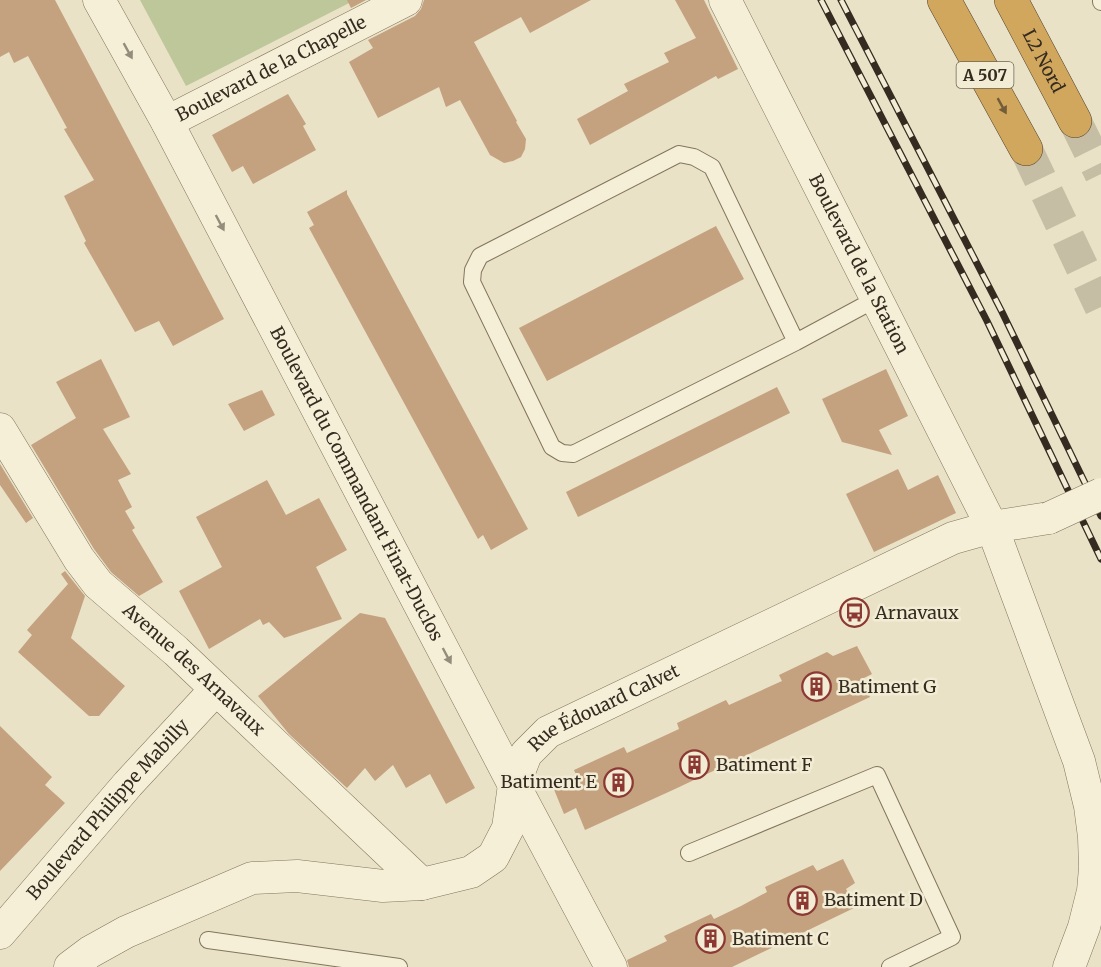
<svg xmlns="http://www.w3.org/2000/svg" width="1101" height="967" viewBox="0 0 1101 967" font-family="Merriweather,serif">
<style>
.green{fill:#bec79a}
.building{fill:#c4a17f}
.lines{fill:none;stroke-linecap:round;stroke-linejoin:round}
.motorway-tunnel{stroke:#c6bda5;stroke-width:33;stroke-dasharray:33 16;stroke-linecap:butt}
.service-casing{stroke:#83745d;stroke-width:18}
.minor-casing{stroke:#83745d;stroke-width:33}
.motorway-casing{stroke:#514331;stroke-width:34}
.service{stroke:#f5efd8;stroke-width:16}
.minor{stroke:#f5efd8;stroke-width:32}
.motorway{stroke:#d1a75e;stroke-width:33}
.rail-casing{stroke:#352b20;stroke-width:7}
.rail{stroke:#f2ecd4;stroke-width:4.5;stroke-dasharray:14;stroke-linecap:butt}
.minor-bridge-casing{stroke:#83745d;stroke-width:33;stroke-linecap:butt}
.minor-bridge{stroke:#f5efd8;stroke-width:32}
.oneway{fill:#958d7c}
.oneway2{fill:#735d39}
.labels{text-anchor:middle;stroke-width:5;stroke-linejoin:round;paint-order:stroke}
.shield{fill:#f2ecd4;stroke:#6e6556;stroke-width:1.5}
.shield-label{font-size:16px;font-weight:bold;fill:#352b20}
.street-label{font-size:18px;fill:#352b20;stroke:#f2ecd4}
.poi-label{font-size:18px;fill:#352b20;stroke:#f2ecd4;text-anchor:start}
</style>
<rect width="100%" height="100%" fill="#eae2c6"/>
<path class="green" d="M140 0H355L186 86Z"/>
<path class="building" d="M0 0H55L224 319 173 346 159 321 135 332 84 243 86 241 64 196 94 180 64 129 67 128 28 56 14 63 9 52 0 57Z
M347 0H366L351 8Z
M424 0H591L530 33 521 17 474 42 517 121 516 122 526 139 525 149 521 157 513 161 504 163 490 155 460 100 446 107 439 87 378 118 349 62 373 48 368 40 415 16 421 9Z
M675 0H704L738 69 718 79 716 76 590 145 577 119 628 91 624 84 669 62 664 53 696 38Z
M288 94 306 124 303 126 316 150 253 184 243 166 232 172 212 135Z
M347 190V194L528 529 491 550 483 535 478 539 309 228 314 225 307 212Z
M716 226 744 279 547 381 519 328Z
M101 359 130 417 103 429 131 474 118 480 132 507 125 511 135 528 132 530 163 582 139 596 111 572 94 549 31 445 76 418 56 382Z
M886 369 908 416 879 430 892 455 842 442 822 399Z
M777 387 790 413 578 517 566 492Z
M262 390 275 415 244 431 228 404Z
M0 464 33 518 26 523 0 485Z
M898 469 908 490 938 475 956 513 874 552 846 494Z
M267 480 286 515 319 498 347 550 316 567 342 619 284 638 269 622 263 625 260 619 209 649 179 591 222 567 196 517Z
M65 571 85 596 71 638 125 686 99 716H89L18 652 32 635 27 630 68 584 61 574Z
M360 613 385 618 475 788 446 804 430 774 406 788 393 765 375 781 365 768 347 788 289 734 258 696Z
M857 646 872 674 862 679 870 697 675 789 585 830 576 808 564 814 553 787 577 777 574 770 624 747 627 753 679 729 677 723 726 700 729 705 782 681 779 675 827 652 833 656Z
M0 726 52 777 45 785 65 803 0 871Z
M843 859 855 883 846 889 856 907 732 967H629L627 960 667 941 664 936 711 914 714 919 741 906 767 892 765 887 813 865 817 871Z"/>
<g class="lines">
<path class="motorway-tunnel" d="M1075 121 1101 174
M1026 149 1101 307"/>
<defs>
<path id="service" d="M1101 0V2
M796 342 712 167 694 157 679 154 480 256 473 270 472 282 552 447 562 453 573 454 796 342 876 299
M689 853 877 775 952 937 890 967
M208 940 399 967"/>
<g id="minor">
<path id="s1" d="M99 0 167 122 514 785 611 967"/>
<path id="s2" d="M725 0 992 527 1079 761 1090 806 1094 837 1095 868 1093 891 1084 927 1069 967"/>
<path id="s3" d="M167 122 406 0"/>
<path id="s4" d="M0 429 79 559 98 584 176 651 422 884"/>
<path id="s5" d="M0 933 128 784 216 689"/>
<path id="s6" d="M70 967 90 952 126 932 252 878 297 876 383 886 422 884 471 872 493 857 508 828 514 785 526 754 548 732 953 538 992 527 1049 518"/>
</g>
<g id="motorway">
<path d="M944 0 1026 149"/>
<path id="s7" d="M1011 0 1075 121"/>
</g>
</defs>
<use href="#service" class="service-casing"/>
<use href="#minor" class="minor-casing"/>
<use href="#motorway" class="motorway-casing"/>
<use href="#service" class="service"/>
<use href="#minor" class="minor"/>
<use href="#motorway" class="motorway"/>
<defs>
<path id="rail" d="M821 0 987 321 1101 559
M841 0 1002 312 1101 516"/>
</defs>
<use href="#rail" class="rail-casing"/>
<use href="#rail" class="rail"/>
<defs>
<path id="minor-bridge" d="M1049 518 1101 494"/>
</defs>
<use href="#minor-bridge" class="minor-bridge-casing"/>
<use href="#minor-bridge" class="minor-bridge"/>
</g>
<defs><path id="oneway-solid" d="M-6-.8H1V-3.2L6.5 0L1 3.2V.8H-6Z" transform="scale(1.5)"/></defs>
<g class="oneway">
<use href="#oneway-solid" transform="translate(128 51) rotate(61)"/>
<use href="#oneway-solid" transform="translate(220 223) rotate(62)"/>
<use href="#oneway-solid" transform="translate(447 656) rotate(62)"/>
</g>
<use class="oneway2" href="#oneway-solid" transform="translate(1002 106) rotate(61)"/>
<defs>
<symbol id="bus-ring" viewBox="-11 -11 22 22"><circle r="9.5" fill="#f2ecd4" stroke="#8c3933" stroke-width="1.5"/><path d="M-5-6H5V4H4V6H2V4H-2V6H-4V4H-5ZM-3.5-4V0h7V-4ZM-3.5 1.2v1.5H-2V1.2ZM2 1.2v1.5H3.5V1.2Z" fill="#8c3933"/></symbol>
<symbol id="building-ring" viewBox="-11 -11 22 22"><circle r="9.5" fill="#f2ecd4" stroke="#8c3933" stroke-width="1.5"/><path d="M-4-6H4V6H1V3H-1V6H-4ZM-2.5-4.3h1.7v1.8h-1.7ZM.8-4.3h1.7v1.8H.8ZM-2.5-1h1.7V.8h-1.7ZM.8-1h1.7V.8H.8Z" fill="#8c3933"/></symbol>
</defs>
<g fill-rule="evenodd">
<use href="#bus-ring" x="838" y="596" width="33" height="33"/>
<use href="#building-ring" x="800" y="670" width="33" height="33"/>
<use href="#building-ring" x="678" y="748" width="33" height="33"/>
<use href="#building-ring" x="602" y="766" width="33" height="33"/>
<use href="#building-ring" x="786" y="884" width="33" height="33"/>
<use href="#building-ring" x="694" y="922" width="33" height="33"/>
</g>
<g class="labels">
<rect class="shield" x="956.5" y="62" width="57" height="26" rx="4.5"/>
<g class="shield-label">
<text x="985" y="81">A 507</text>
</g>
<g class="street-label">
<text dy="6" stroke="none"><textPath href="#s7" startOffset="69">L2 Nord</textPath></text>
<text dy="6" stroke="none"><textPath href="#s3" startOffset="117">Boulevard de la Chapelle</textPath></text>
<text dy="6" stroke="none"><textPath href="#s2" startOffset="296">Boulevard de la Station</textPath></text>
<text dy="6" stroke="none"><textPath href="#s1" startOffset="548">Boulevard du Commandant Finat-Duclos</textPath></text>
<text dy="6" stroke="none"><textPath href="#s4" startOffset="312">Avenue des Arnavaux</textPath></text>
<text dy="6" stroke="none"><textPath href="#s6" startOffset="652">Rue Édouard Calvet</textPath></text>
<text dy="6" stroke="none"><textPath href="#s5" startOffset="164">Boulevard Philippe Mabilly</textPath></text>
</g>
<g class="poi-label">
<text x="875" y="619">Arnavaux</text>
<text x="838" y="693">Batiment G</text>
<text x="716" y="771">Batiment F</text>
<text x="597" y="788" text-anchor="end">Batiment E</text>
<text x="824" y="906">Batiment D</text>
<text x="732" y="945">Batiment C</text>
</g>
</g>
</svg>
